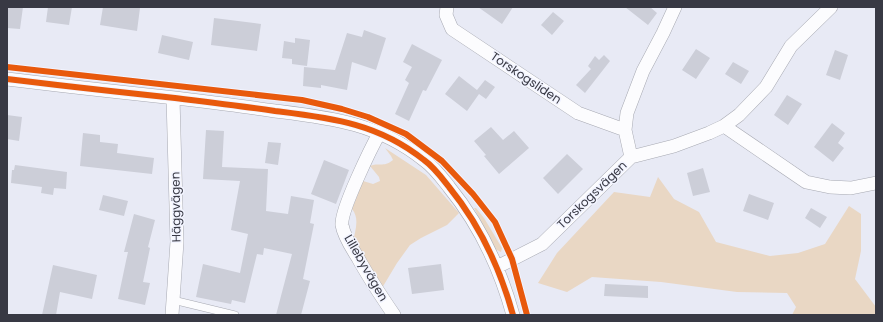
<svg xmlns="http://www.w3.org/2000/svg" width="883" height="322" viewBox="0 0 883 322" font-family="Poppins,sans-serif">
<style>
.green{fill:#e9d7c4}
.building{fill:#ccced8}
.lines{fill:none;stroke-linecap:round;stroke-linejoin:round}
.service-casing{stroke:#a7a9b2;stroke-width:8}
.minor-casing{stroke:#a7a9b2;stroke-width:14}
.service{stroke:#fcfcfe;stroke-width:7}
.minor{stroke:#fcfcfe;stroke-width:13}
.cycleway-casing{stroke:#f2f4ff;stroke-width:8}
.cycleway{stroke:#e8590c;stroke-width:6}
.labels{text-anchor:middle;stroke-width:3;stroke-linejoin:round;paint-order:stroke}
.street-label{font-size:12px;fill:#383944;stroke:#f2f4ff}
</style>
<rect width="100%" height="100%" fill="#e8eaf5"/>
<path class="green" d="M385 148 426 175 459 213 447 225 421 238 410 245 397 263 382 288 353 243C355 230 360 219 352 209L363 181 373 184 380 181 379 177 370 166C379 162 383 168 393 160L391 156Z
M658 177 674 199 699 212 716 242 770 256 798 253 825 244 849 206 861 214V251L855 279 876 307V315H792L796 307 787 293 737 292 661 282 592 277 567 292 538 283 557 253 614 192 650 197Z
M474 208H476L484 218 502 248 501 252 495 249Z"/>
<path class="building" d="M7 7H23L20 29 7 28Z
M48 7H72L69 25 46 22Z
M103 7 140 8 137 31 100 25Z
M478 7H513L502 24Z
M625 7H650L657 13 648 25Z
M553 12 564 21 552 35 541 25Z
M214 18 261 24 257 51 211 45Z
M364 30 386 38 376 70 352 62 347 90 321 85V88L303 86 304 67 335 70 347 33 362 37Z
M162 35 193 42 189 60 158 53Z
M295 38 310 40 307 66 292 64V59L282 58 284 41 295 43Z
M412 44 442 60 426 91 423 90 409 121 395 114 409 83 405 80 412 67 403 62Z
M696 49 710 58 696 79 682 70Z
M835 50 848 55 840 80 826 75Z
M604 55 610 61 585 93 576 85 591 69 588 66 595 56 599 60Z
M733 62 749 71 741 84 725 74Z
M459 76 477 90 485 80 495 87 486 99 479 94 467 111 445 94Z
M787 95 802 104 788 125 774 115Z
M7 115 22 117 19 141 7 139Z
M832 123 845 133 838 143 844 148 833 162 814 147Z
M491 127 503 140 514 131 529 148 499 174 484 156 486 155 474 141Z
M206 130 224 131 222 167 268 169 266 211 288 214 291 196 314 200 310 223 314 224 303 279 310 281 301 315H276L292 254 264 248 263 255 257 254 245 303 232 300 231 304 196 297 203 264 240 273 248 234 231 230 240 181 203 179Z
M83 133 100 135V142L118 144 117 153 154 158 152 174 80 166Z
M268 142 281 143 278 165 265 163Z
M567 154 583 169 558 194 543 178Z
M324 160 349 170 336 204 311 194Z
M15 165 67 172 66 189 54 188 53 195 41 193 42 187 11 183 12 170H14Z
M703 168 710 192 693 196 687 173Z
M749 194 774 203 768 220 743 211Z
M103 195 128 201 124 216 99 210Z
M811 208 827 217 820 228 805 218Z
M134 214 155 220 148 247 150 248 143 282 150 283 145 305 118 299 126 261 128 252H124Z
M441 264 444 290 412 294 408 268Z
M53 265 97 275 92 299 60 292 56 315H42Z
M605 284 648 286V298L604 296Z"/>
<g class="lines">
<defs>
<path id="service" d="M173 300 235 315"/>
<path id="minor" d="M447 7 446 15 452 29 578 113 625 130
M7 79C63 86 119 92 175 98 208 102 242 106 275 111 331 118 378 123 424 160 434 167 442 178 449 187 480 225 500 268 513 315
M724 126 739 115 766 87 791 46 831 7
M380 132C372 146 340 211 342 225 344 237 352 248 358 258 369 278 381 296 394 315
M631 157 625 130 627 113 643 71 663 33 675 7
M497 267 542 244 631 157 674 146 709 133 724 126 806 182 830 187 851 188 876 183
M172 315 177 242 173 98"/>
</defs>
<use href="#service" class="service-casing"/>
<use href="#minor" class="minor-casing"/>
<use href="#service" class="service"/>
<use href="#minor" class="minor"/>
<defs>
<path id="cycleway" d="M7 67 302 100 342 109 368 117 406 134 442 161 473 194 495 222 512 259 527 315
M7 79C63 86 119 92 175 98 208 102 242 106 275 111 331 118 378 123 424 160 434 167 442 178 449 187 480 225 500 268 513 315"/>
</defs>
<use href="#cycleway" class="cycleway-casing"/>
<use href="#cycleway" class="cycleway"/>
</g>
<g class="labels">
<g class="street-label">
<text transform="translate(526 78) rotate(34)" y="4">Torskogsliden</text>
<text transform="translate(592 195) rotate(-44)" y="4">Torskogsvägen</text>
<text transform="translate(176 207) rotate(-91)" y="4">Häggvägen</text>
<text transform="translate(366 268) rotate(60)" y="4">Lillebyvägen</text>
</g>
</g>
<rect width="883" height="322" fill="none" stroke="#383944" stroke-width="16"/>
</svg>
